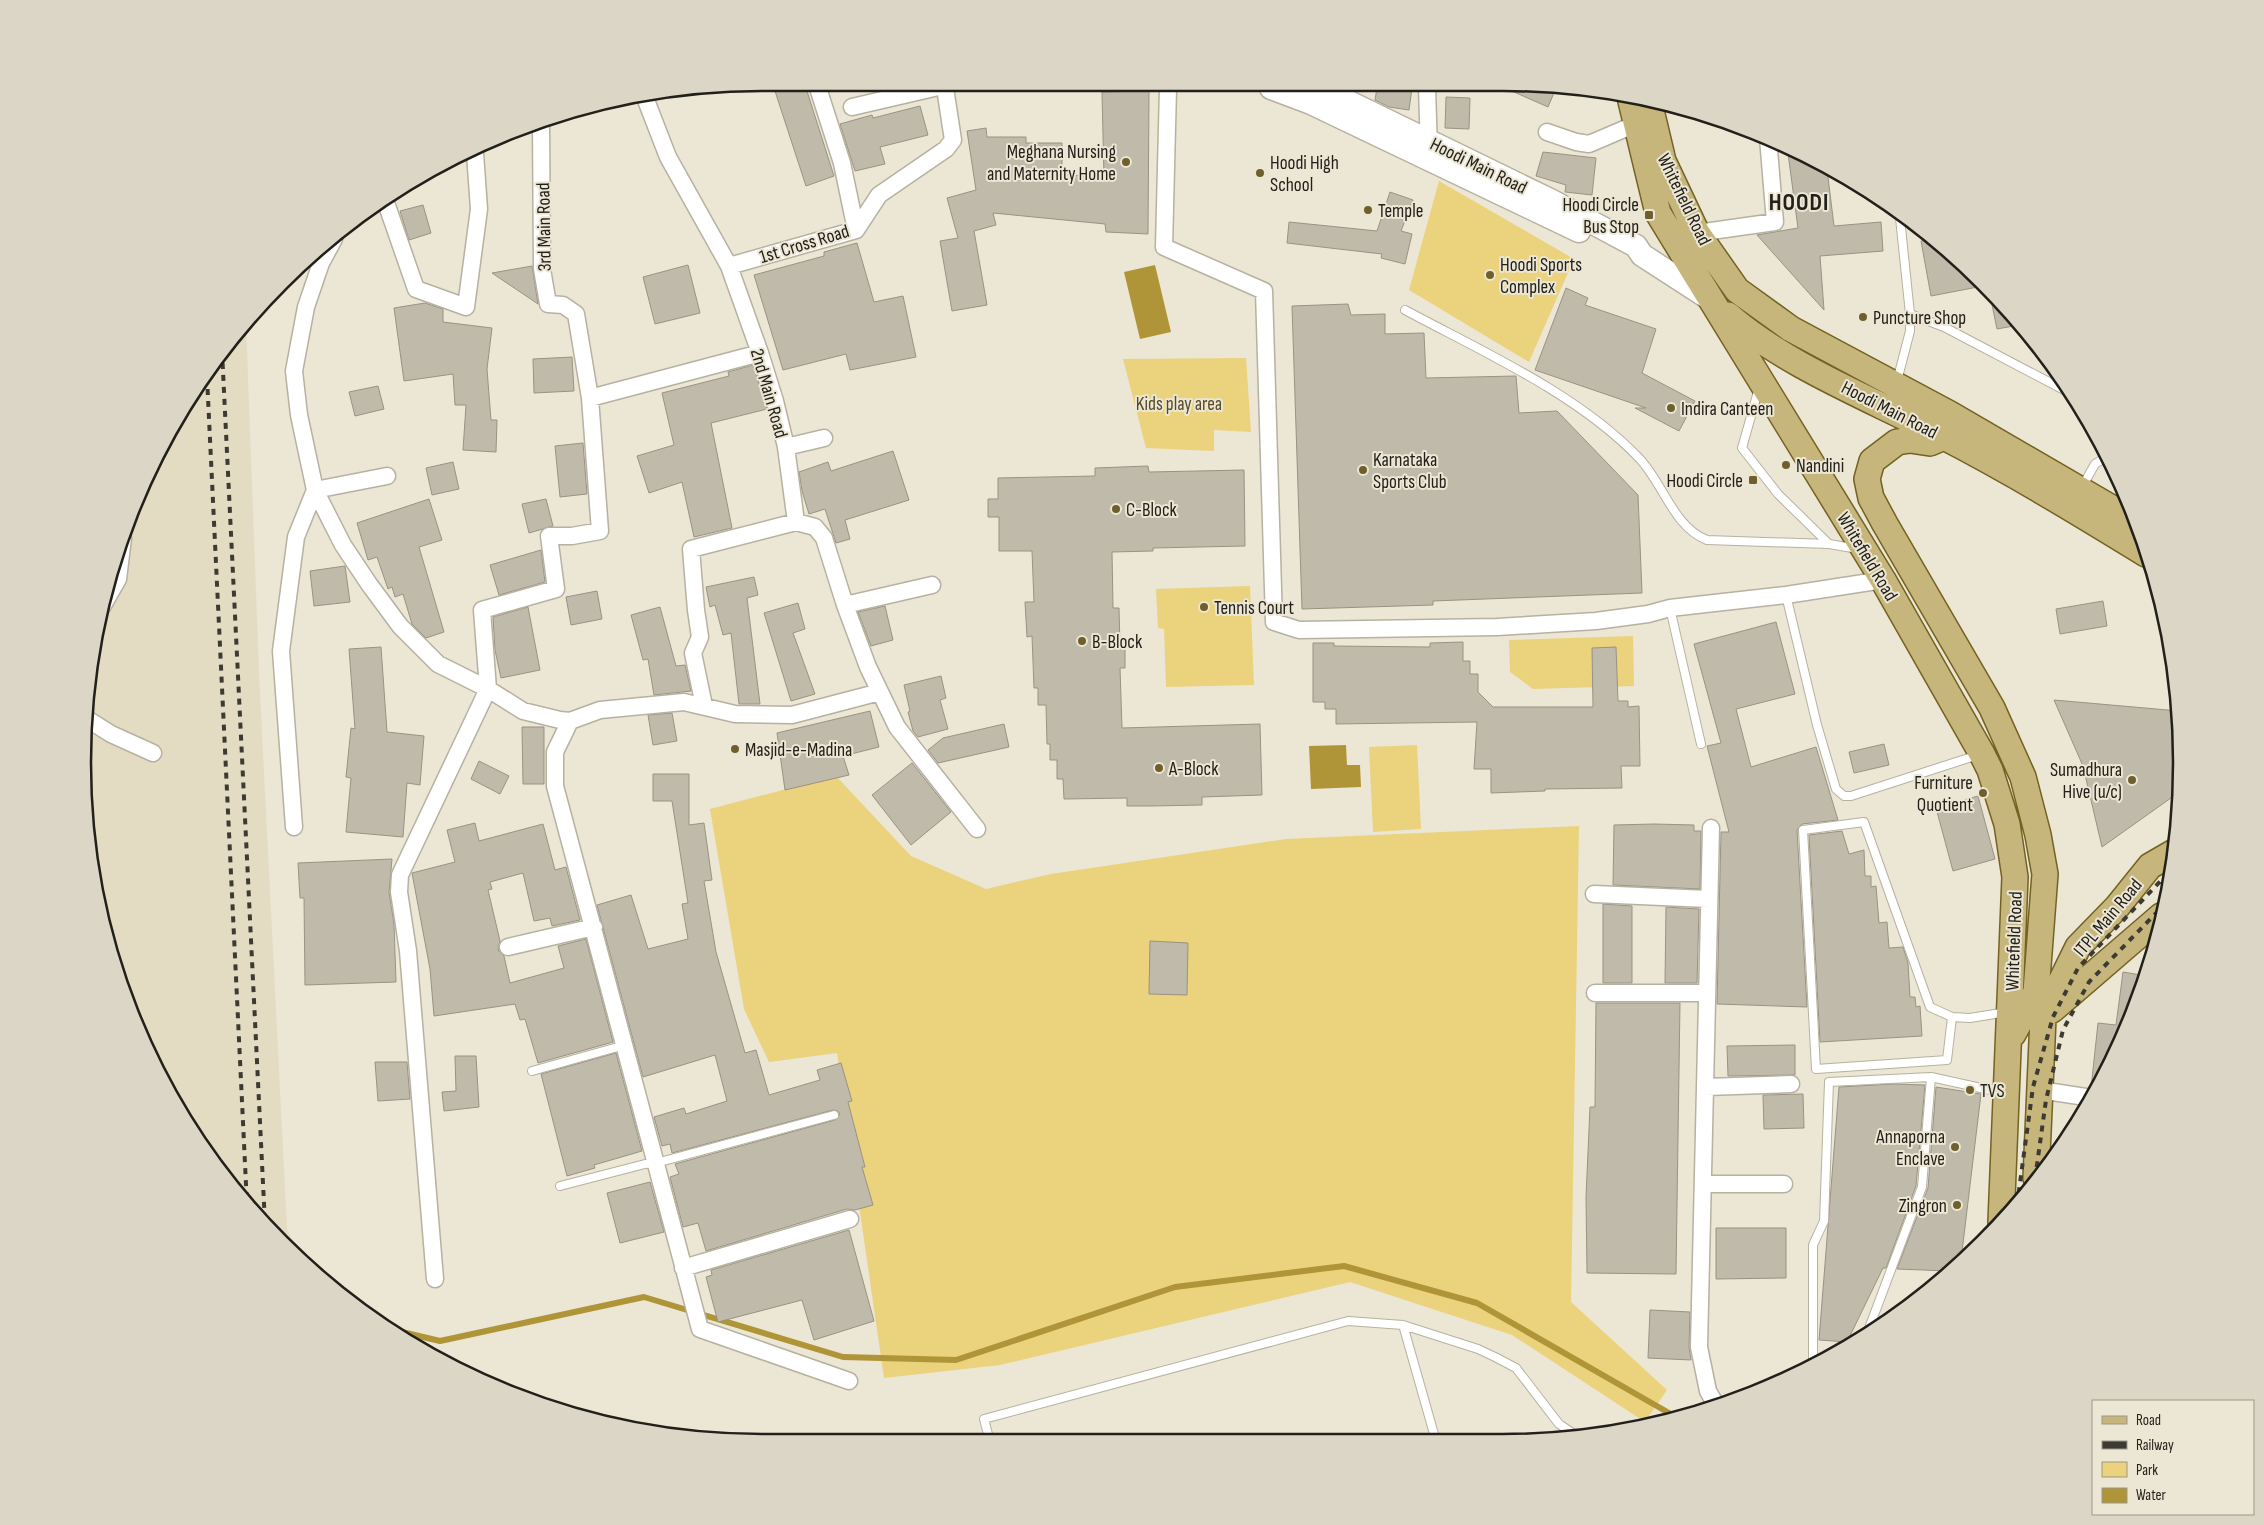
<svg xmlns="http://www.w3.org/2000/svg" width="2264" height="1525" viewBox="0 0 2264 1525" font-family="'Sofia Sans Condensed',sans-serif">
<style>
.built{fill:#e3dcc3}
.green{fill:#ebd27d}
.water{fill:#af9538}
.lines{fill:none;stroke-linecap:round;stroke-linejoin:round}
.stream{stroke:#af9538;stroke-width:6}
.building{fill:#bfbaa9;stroke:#989382}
.lane-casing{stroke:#b6b1a0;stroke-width:10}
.street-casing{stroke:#b6b1a0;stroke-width:19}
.secondary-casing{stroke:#b6b1a0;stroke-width:25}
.primary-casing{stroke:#746221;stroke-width:28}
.lane{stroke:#fff;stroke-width:8}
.street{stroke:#fff;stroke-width:16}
.secondary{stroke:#fff;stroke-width:22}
.primary{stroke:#c6b67c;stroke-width:25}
.rail{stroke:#3d3a33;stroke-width:4;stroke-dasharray:6 6;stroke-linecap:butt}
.poi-dot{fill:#6e5f2d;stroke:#ece6d5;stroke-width:2}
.labels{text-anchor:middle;stroke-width:4;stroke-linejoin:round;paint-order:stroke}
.poi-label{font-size:19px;fill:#22201a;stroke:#ece6d5;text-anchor:start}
.street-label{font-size:19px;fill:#22201a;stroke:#ece6d5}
.park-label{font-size:19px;fill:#554a24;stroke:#ece6d5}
.district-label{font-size:24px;font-weight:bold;letter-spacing:1px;fill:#22201a;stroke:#ece6d5}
.rim{fill:none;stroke:#22201a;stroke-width:2.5}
</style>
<rect width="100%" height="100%" fill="#ece6d5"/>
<path class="built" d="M246 323 259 673 287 1229 300 1259 251 1211 174 1103 106 938 84 807V718L96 630 134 503 223 348Z"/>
<path class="green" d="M1439 181 1574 259 1529 362 1409 290Z
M1246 358 1251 432 1214 430V451L1146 448 1123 359Z
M1250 586 1254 685 1166 687 1164 629 1158 628 1156 589Z
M1633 636 1634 686 1533 689 1510 672 1509 640Z
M1417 745 1421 829 1373 832 1369 747Z
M836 776 911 856 986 889 1051 874 1286 839 1579 826 1571 1302 1667 1390 1645 1422 1512 1335 1350 1282 1000 1365 884 1378 837 1053 769 1062 744 1009 710 809Z"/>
<path class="water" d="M1155 265 1171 332 1140 339 1124 272Z
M1346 745 1347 765H1360L1361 787 1311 789 1309 746Z"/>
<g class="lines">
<path class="stream" d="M402 1332 440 1341 644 1297 843 1357 956 1360 1175 1287 1344 1266 1477 1303 1676 1417"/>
</g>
<path class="building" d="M774 88H806L834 176 806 186Z
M1377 88H1412L1409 110 1389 107 1375 100Z
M1505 88H1556L1548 107Z
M1149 91 1148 234 1106 232 1105 224 993 213 996 225 974 231 987 305 952 311 940 241 958 238 947 198 976 190 967 131 986 128 987 137H1026V143H1062V174L1104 178 1102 92Z
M1446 97 1470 98 1469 129 1445 128Z
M920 106 928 135 880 147 885 164 855 171 840 124 872 115 873 118Z
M1787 146 1802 152 1827 169 1834 226 1881 222 1883 251 1820 256 1824 310 1757 235 1798 228Z
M1543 152 1596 158 1592 195 1565 192 1566 185 1536 176Z
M1390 192 1413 200 1401 231 1412 234 1405 264 1381 258 1382 254 1287 243 1289 222 1377 231Z
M423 205 431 233 409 240 400 211Z
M1931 239 1950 251 1983 286 1931 296 1921 241Z
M857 243 874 302 903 296 916 357 850 370 846 354 783 370 754 275 824 256V252Z
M688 265 700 313 655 324 643 277Z
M532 266 538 304 492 273Z
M1566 288 1588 298 1585 305 1656 329 1642 373 1695 401 1679 431 1635 408H1646L1535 370Z
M1990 295 2015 321 2019 325 1997 329Z
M425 303 443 309V322L492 328 487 369 491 420H497L496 452 463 450 466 405H455L453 374 404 381 394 308Z
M1348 304 1351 315 1385 314V334L1424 333 1426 378 1516 376 1519 413 1557 411 1638 495 1642 593 1433 601V605L1302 609 1292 306Z
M572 357 574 391 534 393 533 359Z
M753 365 767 409 711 423 732 528 694 537 682 482 649 493 637 456 674 445 662 393 729 376 728 372Z
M378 386 384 409 355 416 349 392Z
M583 443 587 494 560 497 555 446Z
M893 451 909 500 845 520 850 539 836 543 825 509 809 514 802 491 799 472 828 462 831 471Z
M453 462 459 489 432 495 426 468Z
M1148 466 1149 472 1244 470 1245 546 1153 548V551L1112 552 1113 608H1119L1120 647H1125V668H1120L1122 728 1260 724 1262 795 1202 797V805L1152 806H1127V798L1064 799 1063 779H1057V760H1050V744H1047L1046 705H1038V688H1034L1032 636 1027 637 1025 602H1034L1032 551H999V517H988V499H998V478L1095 476V468Z
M429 499 442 540 419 547 444 632 426 638 412 624 403 594 395 597 392 587 388 589 377 557 368 560 357 523Z
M546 499 553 526 529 533 522 504Z
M541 550 545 582 499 595 490 565Z
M345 566 350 602 314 606 310 571Z
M754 577 758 595 747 598 760 704H739L731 633 723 635 715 605 710 607 706 587Z
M597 591 602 619 571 625 566 597Z
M2103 601 2107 626 2060 634 2056 609Z
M798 603 805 629 793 633 815 694 791 701 764 613Z
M885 606 893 640 871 646 858 612Z
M528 607 540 670 501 678 495 650 493 617Z
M660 607 676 666 685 665 691 691 654 695 648 659 643 660 631 615Z
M1776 622 1795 694 1736 709 1751 767 1816 747 1838 820 1802 824 1797 830 1807 1007 1717 1004 1721 832H1729L1707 746 1721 743 1694 644Z
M1463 642V661H1470V674H1478V692L1493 707H1593L1592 648 1616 647 1618 701H1628V707L1639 706 1640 766H1621L1622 788 1545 789V791L1491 793V769H1474L1477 722 1336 724V709H1325V702H1313V643H1334V646L1430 647V643Z
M381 647 387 732 424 736 420 785 407 783 403 837 346 832 351 778 346 777 351 728 355 729 349 649Z
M941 676 946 698 940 700 948 729 918 737 913 731 908 712 910 711 904 685Z
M2054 700 2179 711 2178 793 2102 847 2083 766Z
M870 711 879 747 843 756 849 775 785 790 777 733Z
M672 713 677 741 653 745 648 715Z
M1004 724 1009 747 938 763 928 750 943 738Z
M522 727H544V784H523Z
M1884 744 1889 765 1854 773 1849 752Z
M479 761 509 776 500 794 471 779Z
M912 763 951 812 911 845 872 795Z
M653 774H689V825L704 823 712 880 704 881 716 952 745 1053 756 1050 769 1095 820 1080 817 1070 841 1063 852 1101 848 1102 865 1167H862L873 1205 855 1210 847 1209 706 1251 698 1223 683 1227 670 1177 679 1174 675 1164 835 1120 840 1114 838 1111 833 1110 672 1153 670 1144 662 1146 654 1117 684 1108 686 1114 727 1101 715 1055 643 1077 597 905 631 895 648 949 688 939 682 904 688 903 672 801H653Z
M1978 796 1995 859 1953 871 1936 808Z
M475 823 479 841 543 824 555 870 566 867 580 920 552 926 550 918 534 921 523 873 490 882 492 889 488 890 500 941 498 950 504 956 510 983 564 968 558 946 586 939 613 1042 538 1063 525 1019 520 1020 515 1004 434 1016 430 969 412 873 455 862 447 830Z
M1654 824 1694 825V831H1701L1700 889 1613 885 1614 825Z
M1842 831 1849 854 1864 850 1865 876H1871V887L1876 886 1879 923 1887 922 1889 948 1903 947 1908 963 1910 997H1915L1916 1007 1920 1006 1922 1036 1820 1042 1809 835Z
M392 859 389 892 394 924 396 982 305 985 304 898H300L298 863Z
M1603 904 1632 906V983H1603Z
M1666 907 1699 909 1697 983H1665Z
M1150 941 1188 943 1187 995 1149 994Z
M2123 972 2147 976 2096 1089 2091 1088 2098 1023 2116 1025Z
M1596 1003H1680L1676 1274 1587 1273 1586 1197 1590 1107H1595Z
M1795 1045V1075L1728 1076 1727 1046Z
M616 1053 642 1151 594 1165 595 1168 567 1176 541 1074Z
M455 1056H476L479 1107 444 1111 442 1092 456 1091Z
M375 1062H407L410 1099 378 1101Z
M1893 1084 1925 1085 1916 1186 1886 1268H1883L1847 1342 1819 1340 1839 1087Z
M1936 1087 1981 1094 1961 1260 1948 1271 1897 1269 1928 1188Z
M1803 1094 1804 1128 1764 1129 1763 1095Z
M650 1182 664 1232 620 1243 607 1193Z
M1716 1228H1786V1278L1716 1279Z
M849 1230 874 1321 814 1340 802 1300 718 1322 706 1277 712 1275 711 1270Z
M1650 1310 1690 1312 1689 1347 1691 1360 1648 1358Z"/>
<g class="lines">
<defs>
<path id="lane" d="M1405 310C1483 352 1576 393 1638 457 1663 482 1673 527 1707 540L1829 544
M1910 314 1944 327 2068 392
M1897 381 1910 331V314L1900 218
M1759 388 1742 448 1778 494 1829 544 1858 549
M2082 487 2095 464 2108 456
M1786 595 1817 725 1836 789 1844 796H1851L1978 755
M1670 608 1701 744
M1952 1017 1947 1060 1816 1069 1803 830 1864 822 1930 1007 1952 1017 1970 1018 2007 1012
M532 1071 625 1045
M560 1186 645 1164 656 1163 834 1115
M1403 1325 1436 1441
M1868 1331 1922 1187 1931 1077
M1818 1363H1813V1245L1824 1221 1829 1082 1931 1077 1990 1090 2004 1087
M989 1438 984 1419 1348 1321 1403 1325 1478 1349 1495 1357 1516 1368 1559 1424 1577 1436"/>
<path id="street" d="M1168 88 1164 247 1264 291 1274 622 1299 630 1497 627 1596 621 1648 614 1670 608 1786 595 1883 580
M1427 88 1429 151
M644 95 668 157 729 266 760 353 775 401 786 447 796 522 815 527 824 538 845 605 932 585
M852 107 934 88
M1547 132 1576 142 1589 144 1636 124
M384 197 416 289 466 307 479 209 475 153
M856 230 879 195 946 149 953 140 945 88
M1697 233 1775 222 1768 138
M334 239 321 263 306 307 294 371 299 415 315 490 343 545 369 584 400 626 438 664 488 689 523 711 560 720 570 721 600 710 684 702 735 714 792 715 880 692
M729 266 856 230 842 163 818 88
M590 398 760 353
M786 447 824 438
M845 605 868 667 897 727 977 829
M102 607 118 579 123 538
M704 706 693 653 700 637 696 610 691 549 796 522
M84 717 111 734 153 753
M570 721 555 752V786L700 1329 849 1381
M294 827 281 651 296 537 315 490 387 476
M1711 828 1699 1347 1708 1391 1716 1405
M1594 894 1708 899
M508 947 594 927
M1595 993H1707
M1706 1087 1791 1084
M2040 1090 2092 1098
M1703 1184H1784
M683 1268 850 1219
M435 1279 408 951 399 892 400 875 488 689 482 610 556 589 549 536H572L600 531 590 398 576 314 563 305 548 304 542 269 541 120"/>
<path id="secondary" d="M1271 88 1311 103 1579 231
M1320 88 1552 201 1636 246 1642 255 1710 299"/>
<path id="primary" d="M1630 97 1658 213 1883 580 1982 754 1990 770 2007 824 2015 877 2001 1222
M1649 102 1663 161 1697 233 1737 290 1791 329 1950 414 2134 521
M1728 315C1786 366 1874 400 1942 436 2012 472 2079 513 2146 554
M1944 437 1930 443 1910 440 1897 442 1872 461 1867 479 1871 498 1885 524 1992 708 2023 777 2038 835 2045 874 2036 992 2013 1034
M2052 1010 2161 916
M2036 1178 2043 1018 2078 947 2117 907 2150 866 2176 851"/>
</defs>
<use href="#lane" class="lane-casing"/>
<use href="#street" class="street-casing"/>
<use href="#secondary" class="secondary-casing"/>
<use href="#primary" class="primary-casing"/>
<use href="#lane" class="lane"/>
<use href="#street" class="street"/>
<use href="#secondary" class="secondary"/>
<use href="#primary" class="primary"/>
<path class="rail" d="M222 351 265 1224
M207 377 247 1205
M2035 1179 2046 1100 2063 1030 2089 982 2163 906
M2017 1205 2033 1087 2053 1017 2078 968 2171 870"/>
</g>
<g class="poi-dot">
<circle cx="1126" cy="162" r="5"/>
<circle cx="1260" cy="173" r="5"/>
<circle cx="1368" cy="210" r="5"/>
<rect x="1644" y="210" width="10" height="10" rx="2.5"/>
<circle cx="1490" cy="275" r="5"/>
<circle cx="1863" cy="317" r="5"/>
<circle cx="1671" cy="408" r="5"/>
<circle cx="1786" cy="465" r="5"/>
<circle cx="1363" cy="470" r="5"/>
<rect x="1748" y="475" width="10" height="10" rx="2.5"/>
<circle cx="1116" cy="509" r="5"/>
<circle cx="1204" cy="607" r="5"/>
<circle cx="1082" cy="641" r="5"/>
<circle cx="735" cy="749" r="5"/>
<circle cx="1159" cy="768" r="5"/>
<circle cx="2132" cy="780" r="5"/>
<circle cx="1983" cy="793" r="5"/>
<circle cx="1970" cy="1090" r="5"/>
<circle cx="1955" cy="1147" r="5"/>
<circle cx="1957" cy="1205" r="5"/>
</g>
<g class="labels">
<g class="poi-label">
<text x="1116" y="158" text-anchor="end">Meghana Nursing<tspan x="1116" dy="22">and Maternity Home</tspan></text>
<text x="1270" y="169">Hoodi High<tspan x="1270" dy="22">School</tspan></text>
<text x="1639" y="211" text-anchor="end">Hoodi Circle<tspan x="1639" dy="22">Bus Stop</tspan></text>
<text x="1378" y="217">Temple</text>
<text x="1500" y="271">Hoodi Sports<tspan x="1500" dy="22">Complex</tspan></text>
<text x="1873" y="324">Puncture Shop</text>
<text x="1681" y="415">Indira Canteen</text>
<text x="1373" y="466">Karnataka<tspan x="1373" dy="22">Sports Club</tspan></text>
<text x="1796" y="472">Nandini</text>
<text x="1743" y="487" text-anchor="end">Hoodi Circle</text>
<text x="1126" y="516">C-Block</text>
<text x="1214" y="614">Tennis Court</text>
<text x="1092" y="648">B-Block</text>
<text x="745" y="756">Masjid-e-Madina</text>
<text x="1169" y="775">A-Block</text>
<text x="2122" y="776" text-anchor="end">Sumadhura<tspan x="2122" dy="22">Hive (u/c)</tspan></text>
<text x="1973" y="789" text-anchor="end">Furniture<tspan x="1973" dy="22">Quotient</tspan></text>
<text x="1980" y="1097">TVS</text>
<text x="1945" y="1143" text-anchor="end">Annaporna<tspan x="1945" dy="22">Enclave</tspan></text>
<text x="1947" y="1212" text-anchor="end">Zingron</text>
</g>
<g class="street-label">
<text transform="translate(1479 165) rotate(26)" y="7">Hoodi Main Road</text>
<text transform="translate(1685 199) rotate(64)" y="7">Whitefield Road</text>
<text transform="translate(543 227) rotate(-91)" y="7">3rd Main Road</text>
<text transform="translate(804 243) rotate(-17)" y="7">1st Cross Road</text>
<text transform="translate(770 393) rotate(74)" y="7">2nd Main Road</text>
<text transform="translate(1890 409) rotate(27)" y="7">Hoodi Main Road</text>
<text transform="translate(1868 556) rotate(59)" y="7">Whitefield Road</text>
<text transform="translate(2107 917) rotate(-50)" y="7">ITPL Main Road</text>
<text transform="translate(2013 941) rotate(-88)" y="7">Whitefield Road</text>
</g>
<g class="park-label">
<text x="1179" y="410">Kids play area</text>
</g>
<g class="district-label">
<text x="1799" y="210">HOODI</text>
</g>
</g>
<path d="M0 0H2264V1525H0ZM762 91H1502A671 671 0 0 1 2173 762V763A671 671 0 0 1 1502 1434H762A671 671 0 0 1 91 763V762A671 671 0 0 1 762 91Z" fill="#dcd6c6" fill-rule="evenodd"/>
<path class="rim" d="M762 91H1502A671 671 0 0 1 2173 762V763A671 671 0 0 1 1502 1434H762A671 671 0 0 1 91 763V762A671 671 0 0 1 762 91Z"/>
<rect x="2092" y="1400" width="162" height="115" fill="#ece6d5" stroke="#9b978a"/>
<rect x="2102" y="1416" width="25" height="8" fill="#c6b67c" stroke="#9b978a"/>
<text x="2136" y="1425" font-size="15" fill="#22201a">Road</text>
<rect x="2102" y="1441" width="25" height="8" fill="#3d3a33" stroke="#9b978a"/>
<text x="2136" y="1450" font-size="15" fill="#22201a">Railway</text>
<rect x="2102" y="1462" width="25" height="15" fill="#ebd27d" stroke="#9b978a"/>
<text x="2136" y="1475" font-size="15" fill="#22201a">Park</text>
<rect x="2102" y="1488" width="25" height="15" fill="#af9538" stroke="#9b978a"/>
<text x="2136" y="1500" font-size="15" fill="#22201a">Water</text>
</svg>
